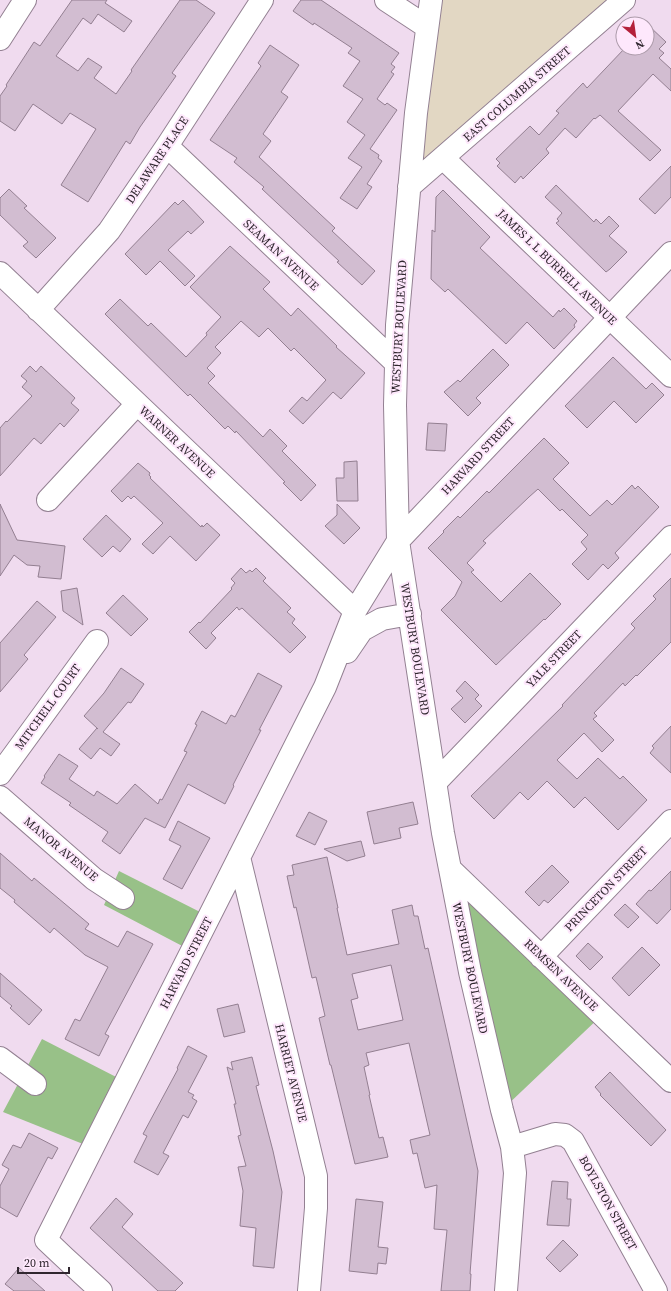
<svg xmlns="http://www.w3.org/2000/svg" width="671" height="1291" viewBox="0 0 671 1291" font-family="'Source Serif 4',serif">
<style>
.education{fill:#e2d7c3}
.green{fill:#98c188}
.building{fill:#d2bdd1;stroke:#937f91;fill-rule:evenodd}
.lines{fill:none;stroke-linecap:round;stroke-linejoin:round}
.minor-casing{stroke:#938092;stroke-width:24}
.minor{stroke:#fff;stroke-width:22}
.labels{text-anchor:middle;stroke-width:4;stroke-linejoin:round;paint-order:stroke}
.street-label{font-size:12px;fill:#30272f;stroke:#fee8fc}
</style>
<rect width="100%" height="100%" fill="#f0dbef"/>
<path class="education" d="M431 0H624L409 187Z"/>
<path class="green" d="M450 869 602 1015 502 1110Z
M119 871 206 915 188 949 104 905Z
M42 1039 122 1080 88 1146 3 1112Z"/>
<path class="building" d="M72 0H107L105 3 132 21 124 32 98 14 91 24 83 18 56 56 78 71 88 58 102 67 94 78 116 94 132 71 131 70 180 0H196L215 13 172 73 176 76 140 127 130 144 126 141 88 202 61 185 96 129 70 113 62 124 33 104 15 131 0 121V96L7 86 6 85 34 42 40 46Z
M301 0H321L399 53 391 64 395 67 391 72 394 74 377 99 385 105 387 103 397 110 370 149 379 155 378 158 382 161 367 184 372 187 357 209 340 198 362 167 348 158 365 135 347 122 363 99 343 86 360 61 348 53 352 48 314 23 313 25 293 11Z
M648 25 666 42 659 49 664 53 659 58 671 69V91L653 74 618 111 661 150 650 161 600 115 595 119 594 118 576 138 565 128 546 149 549 153 523 179 521 176 515 183 497 166 500 163 496 159 530 126 539 135 559 113 556 111 583 83 587 88 625 48H647V26Z
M270 45 299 65 281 92 288 97 263 134 271 141 259 157 335 228 332 231 375 271 362 285 337 262 339 261 262 189 264 187 234 162 237 158 210 140 261 66 258 63Z
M671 166V197L655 214 639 199Z
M556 185 594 222 596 219 601 224 609 216 619 226 609 236 627 252 610 269 606 272 556 223 559 221 557 219 562 213 545 197Z
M9 189 27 206 24 208 56 238 36 258 23 246 28 242 0 215V198Z
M443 190 490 237 480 248 553 317 559 310 560 312 564 308 577 321 574 325 575 327 554 349 527 322 506 344 448 289 445 292 431 279 432 230 435 232 436 197Z
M183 200 204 222 191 234 188 231 168 250 195 276 185 286 160 261 146 275 125 254 175 202 178 205Z
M230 246 270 282 263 289 291 316 298 308 337 346 336 347 365 373 341 399 333 392 303 424 289 411 302 397 307 401 326 380 294 348 291 351 268 328 259 337 241 321 215 347 221 353 207 368 215 376 208 383 263 437 270 429 287 446 282 451 316 485 301 501 283 483 285 482 236 431 235 433 228 426 225 429 190 394 188 396 105 314 120 299 148 326 151 323 186 357 207 335 206 333 221 317 190 287Z
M493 349 509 365 476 398 481 403 468 416 444 392 458 380 460 382Z
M613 357 646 389 652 383 664 395 636 423 614 401 587 428 565 406Z
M30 366 36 372 41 366 75 398 71 403 79 410 64 427 60 423 41 444 34 438 0 476V428L6 421 7 422 32 396 22 387 27 381 21 376Z
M428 423 447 424 445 451 426 450Z
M544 438 569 463 553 479 590 516 607 500 612 505 632 485 635 489 638 486 659 507 615 553 619 558 608 569 603 564 588 580 572 564 587 549 581 542 588 535 562 509 560 511 538 489 529 497 483 541 486 543 467 563 474 570 471 572 501 602 530 573 561 604 545 620 544 619 496 665 441 610 455 596 462 582 428 548 444 532 443 531 458 516 460 518 487 491 489 493Z
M357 461 358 501H337L336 478H344V462Z
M138 463 150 473 149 475 151 477 150 478 201 527 202 525 203 527 207 523 220 535 196 561 170 536 153 554 142 544 163 523 134 496 131 499 128 496 122 502 111 491Z
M0 504 17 540 65 546 61 579 38 577 40 566 27 565 14 555 0 576Z
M337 504 360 528 344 544 325 526 337 515Z
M106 515 131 539 120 552 113 546 102 557 83 539Z
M241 568 246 573 250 570 252 572 256 568 266 578 263 581 291 608 287 612 295 619 292 623 306 637 290 653 242 608 239 610 237 607 211 633 216 638 206 649 189 632 199 622 200 623 232 589 231 588 235 583 231 579Z
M671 578V642L637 676 636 675 625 686 623 683 594 713 597 716 593 719 614 740 602 752 584 733 557 760 577 779 598 758 620 779 623 776 647 800 618 830 585 797 574 808 547 781 528 800 520 792 494 819 471 796 563 706 562 705 635 628 631 624 656 599 653 596Z
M77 588 83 625 63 611 61 591Z
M123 595 148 619 131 636 106 613Z
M37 601 56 617 24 655 28 659 0 692V643Z
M121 668 144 684 131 703 128 702 103 732 120 744 111 756 100 748 91 759 79 749 97 728 98 729 84 716 104 693Z
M258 673 282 686 259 730H261L233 785 234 786 225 804 188 784 165 828 145 818 120 854 102 841 108 832 69 805 71 803 41 783 45 777 44 776 59 754 78 766 69 779 94 796 97 791 117 804 135 784 158 804 160 799 162 800 187 752 184 751 197 725 195 724 202 711 226 724 231 715 235 717Z
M465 681 479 695 475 699 482 706 465 723 451 709 463 698 456 691Z
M671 726V773L650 753 654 748 652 746Z
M413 802 418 824 399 828 401 838 374 844 367 812Z
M309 812 327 821 315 845 296 836Z
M178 821 210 838 182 889 163 879 181 846 169 840Z
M361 841 365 856 347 861 324 849Z
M0 853 32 881 34 878 89 924 85 929 118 947 127 931 153 944 105 1034 109 1036 99 1056 65 1039 75 1019 80 1021 108 967 85 955 54 928 50 933 14 902 15 900 0 888Z
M327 857 338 908H337L347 955 399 944 392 910 412 905 414 916H418L425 949 428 948 478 1171 470 1274H471L470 1291H441L447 1230 434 1229 437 1185 425 1188 417 1153 413 1154 410 1140 430 1135 409 1043 366 1053 369 1065 364 1067 370 1095H369L379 1138 383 1137 388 1157 355 1164 331 1065H330L319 1018 325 1016 316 977 312 978 296 907 294 908 287 876 294 875 292 865ZM391 965 403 1020 358 1030 351 1000 358 998 352 974Z
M552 865 569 882 548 903 544 900 539 906 525 892Z
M671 871V909L657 924 636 904 649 890 651 891Z
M625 904 639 917 628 928 614 915Z
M588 943 603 957 590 970 576 956Z
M642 947 660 965 629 996 612 978Z
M0 973 42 1010 29 1025 10 1008 12 1006 0 996Z
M238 1004 245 1032 224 1037 217 1009Z
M188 1046 207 1056 188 1092 194 1095 192 1098 197 1101 188 1118 183 1115 163 1153 169 1156 158 1175 134 1162 147 1136 143 1134 178 1069 177 1068Z
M252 1057 259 1085 256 1086 273 1151 282 1192 274 1268 253 1266 256 1228 240 1226 243 1191 238 1167 246 1166 238 1136 241 1135 234 1104H236L227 1067 233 1070 231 1062Z
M610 1072 666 1130 651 1146 600 1095 601 1094 595 1087Z
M29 1133 58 1148 52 1159 48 1157 17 1217 0 1207V1186L9 1169 2 1165 13 1145 21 1148Z
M552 1181 568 1182 567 1199H571L569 1226 547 1225Z
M116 1198 133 1214 122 1227 183 1283 175 1291H158L90 1228Z
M356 1199 383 1202 378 1247 388 1248 386 1264 378 1263 377 1274 349 1271Z
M563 1240 578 1255 560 1272 546 1258Z
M19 1268 45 1291H14L5 1284Z"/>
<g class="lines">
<defs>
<path id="minor" d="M386 0 427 27
M431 0 416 113 397 325 395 405 398 541 443 833 470 972 502 1110 512 1147 515 1173 506 1291
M0 39 25 0
M167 146 396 363
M443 158 671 376
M409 187 624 0
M0 273 355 611
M38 310 109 231 167 146 262 0
M48 500 137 404
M347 652 362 630 382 619 410 614
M0 774 97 641
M436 782 671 537
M0 797 94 879 123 898
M239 857 316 1176V1208L309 1291
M450 869 671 1081
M541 957 671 821
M0 1058 35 1084
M512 1147 555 1134 565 1135 573 1141 656 1291
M101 1291 65 1258 46 1240 325 687 355 611 398 541 671 253"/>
</defs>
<use href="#minor" class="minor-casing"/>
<use href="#minor" class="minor"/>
</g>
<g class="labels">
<g class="street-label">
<text transform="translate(517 94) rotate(-41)" y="4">EAST COLUMBIA STREET</text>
<text transform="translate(157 160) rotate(-56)" y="4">DELAWARE PLACE</text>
<text transform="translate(281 255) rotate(43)" y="4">SEAMAN AVENUE</text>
<text transform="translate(557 267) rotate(44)" y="4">JAMES L L BURRELL AVENUE</text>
<text transform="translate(399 327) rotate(-87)" y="4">WESTBURY BOULEVARD</text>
<text transform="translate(177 442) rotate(43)" y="4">WARNER AVENUE</text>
<text transform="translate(478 456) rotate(-47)" y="4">HARVARD STREET</text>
<text transform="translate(415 649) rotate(81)" y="4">WESTBURY BOULEVARD</text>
<text transform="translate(554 659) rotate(-46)" y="4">YALE STREET</text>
<text transform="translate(48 707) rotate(-54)" y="4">MITCHELL COURT</text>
<text transform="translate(61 849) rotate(40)" y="4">MANOR AVENUE</text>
<text transform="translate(606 889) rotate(-46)" y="4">PRINCETON STREET</text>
<text transform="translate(186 963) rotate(-63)" y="4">HARVARD STREET</text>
<text transform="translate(470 968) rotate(78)" y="4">WESTBURY BOULEVARD</text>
<text transform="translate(561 975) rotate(44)" y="4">REMSEN AVENUE</text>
<text transform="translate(291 1073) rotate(76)" y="4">HARRIET AVENUE</text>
<text transform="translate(608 1203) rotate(61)" y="4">BOYLSTON STREET</text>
</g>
</g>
<g transform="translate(635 36) rotate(151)"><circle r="19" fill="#fee8fc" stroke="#ac9baa"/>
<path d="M0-3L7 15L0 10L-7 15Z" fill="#b4213b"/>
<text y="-6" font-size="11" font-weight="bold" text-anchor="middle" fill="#30272f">N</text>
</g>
<path d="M18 1267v6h51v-6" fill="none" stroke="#30272f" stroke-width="2"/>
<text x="24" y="1267" font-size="12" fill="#30272f" stroke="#fee8fc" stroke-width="3" paint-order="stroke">20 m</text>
</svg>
